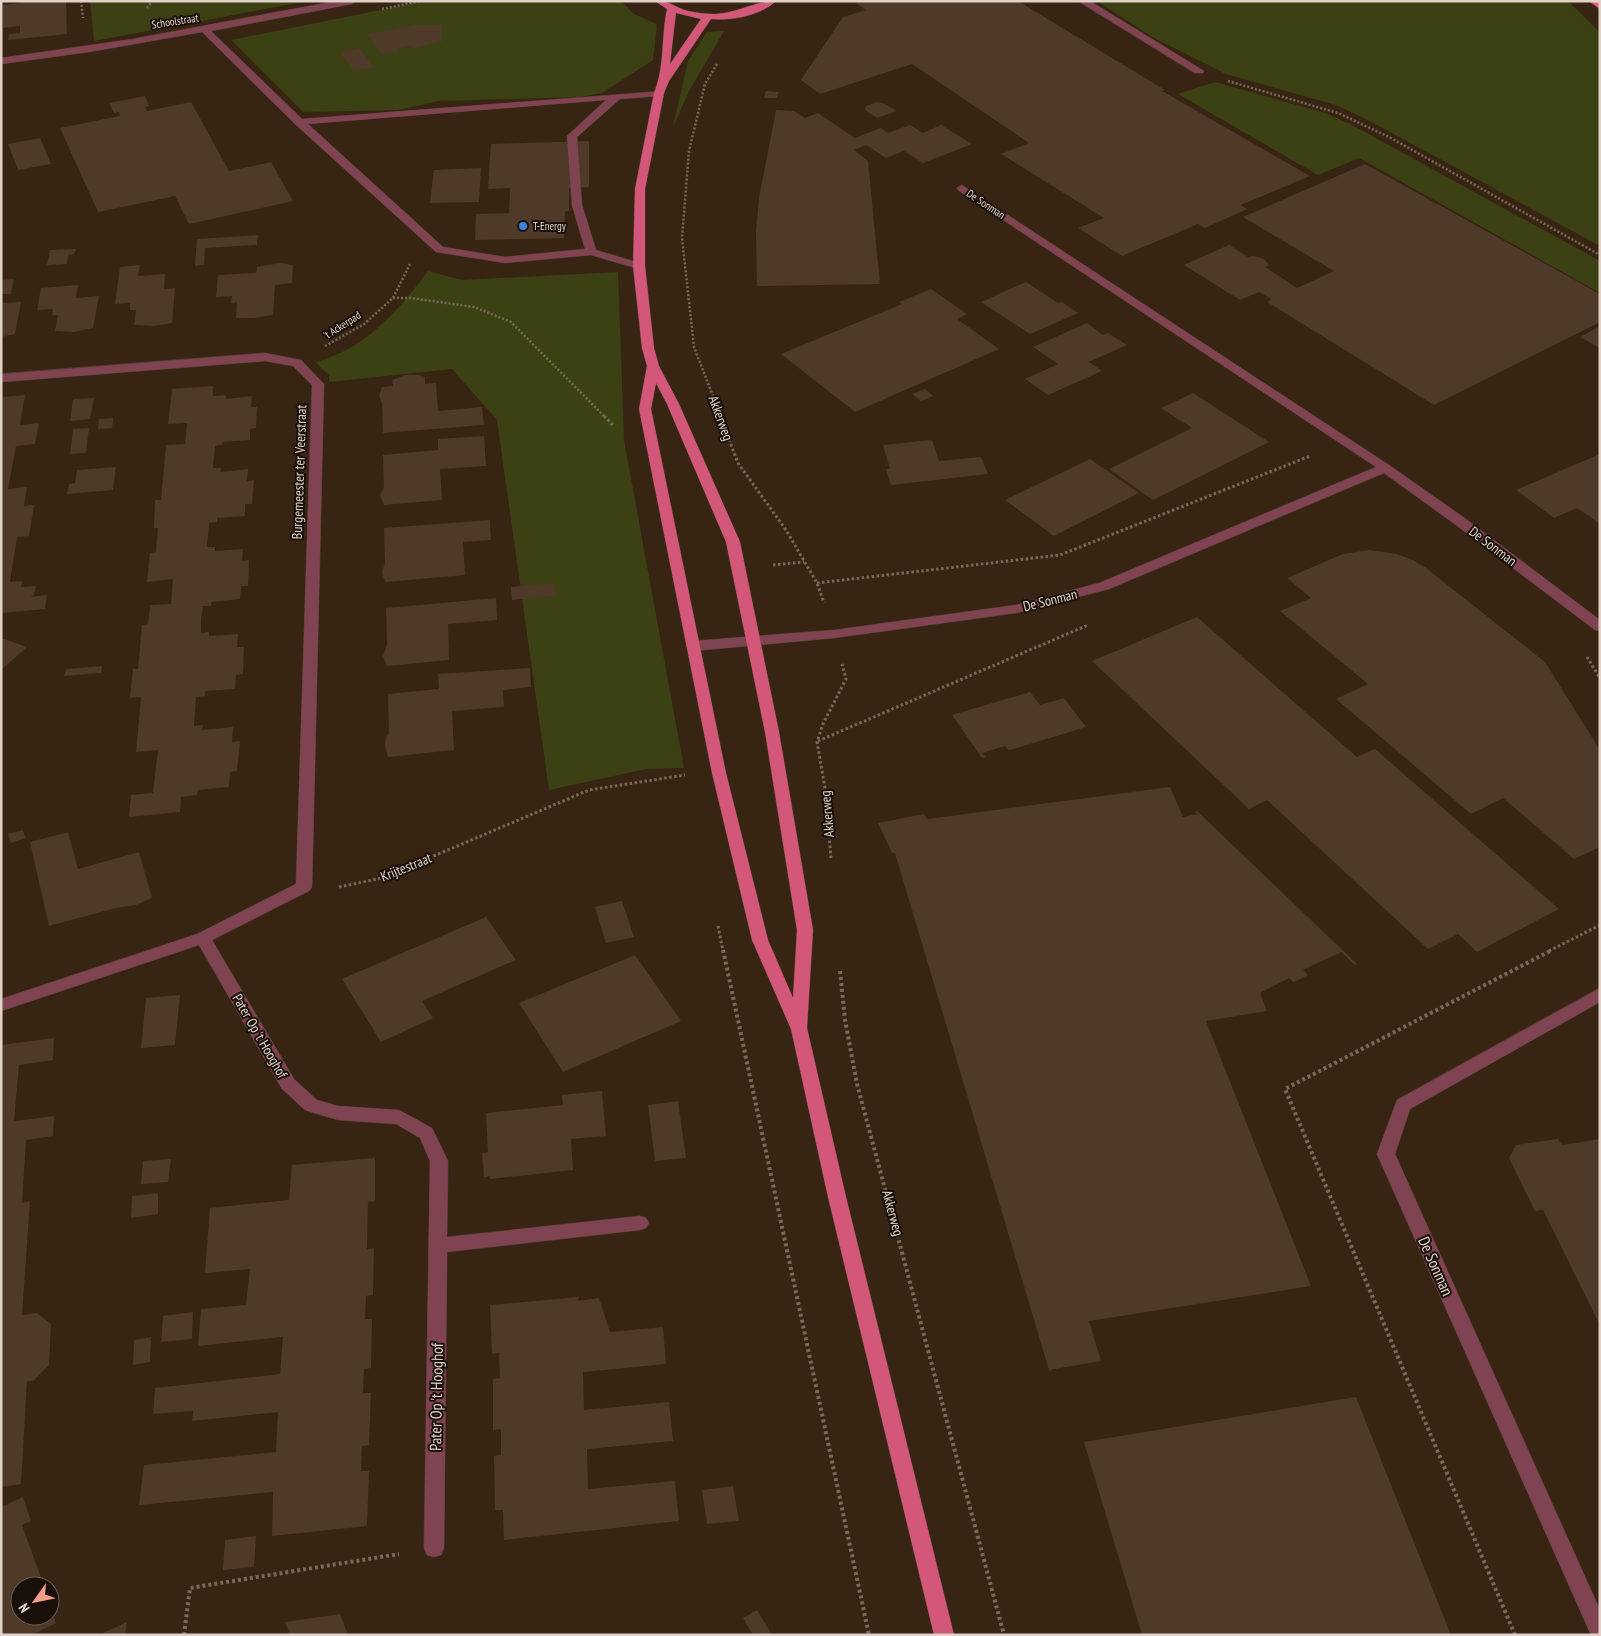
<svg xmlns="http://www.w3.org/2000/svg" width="1601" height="1636" viewBox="0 0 1601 1636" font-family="'PT Sans Narrow',sans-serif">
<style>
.green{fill:#3c4113}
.building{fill:#4f3928}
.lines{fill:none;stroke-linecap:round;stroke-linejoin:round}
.minor-casing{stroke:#534030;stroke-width:1}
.major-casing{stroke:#534030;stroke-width:1}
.highway-casing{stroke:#534030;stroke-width:1}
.path-far2{stroke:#7a695a;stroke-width:2.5;stroke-dasharray:2 2;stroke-linecap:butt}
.path-far1{stroke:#7a695a;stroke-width:3;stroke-dasharray:2.5 2.5;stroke-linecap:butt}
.path{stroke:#7a695a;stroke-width:4;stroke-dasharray:3 3;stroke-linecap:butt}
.minor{fill:#804352;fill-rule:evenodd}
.major{fill:#d35779;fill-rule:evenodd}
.highway{fill:#f45d88;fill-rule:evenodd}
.shop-dot{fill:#3f7fe0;stroke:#191009;stroke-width:2}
.labels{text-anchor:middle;stroke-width:4;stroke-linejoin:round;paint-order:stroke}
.far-street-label{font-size:11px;fill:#e0d2c8;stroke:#191009}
.far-poi-label{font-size:11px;fill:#e0d2c8;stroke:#191009;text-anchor:start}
.street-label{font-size:14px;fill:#e0d2c8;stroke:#191009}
.near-street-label{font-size:16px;fill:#e0d2c8;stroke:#191009}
</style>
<rect width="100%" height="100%" fill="#382413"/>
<path class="green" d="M90 1H308L94 41Z
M425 1H621L634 14 657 24 653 60 602 93 580 97 438 101 398 110 303 112 231 40Z
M1097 1H1568L1600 33V246L1366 119 1336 105 1226 74 1154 38Z
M724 31 689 91 673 127 688 61 707 32Z
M1215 82 1325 113 1352 125 1600 261V293L1359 158 1318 175 1178 94Z
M428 271 462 280 618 272 624 440 684 768 646 769 549 790 497 420 452 369 329 382V375L316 363C329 357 343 353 355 345 385 326 407 299 428 271Z"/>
<path class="building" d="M20 1H66L67 34 8 40 9 34 20 33V26L3 28V5L20 3Z
M861 1H1018L1165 90 1162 91 1310 176 1241 205 1247 209 1205 228 1198 224 1122 256 1078 228 1104 218 1001 154 1029 143 912 64 820 94 801 80 843 17 866 10 856 3Z
M415 25H442V41L412 49 411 46 397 49 399 52 382 55 367 34Z
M360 48 373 67 354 71 340 52Z
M766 91 779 92 777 98H764Z
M145 96 149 106 145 107 147 111 191 102 229 171 271 162 293 201 189 224 175 196 98 212 60 128 120 116 119 112 114 113 109 103Z
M877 102 883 103 897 111 877 118 865 110 866 106Z
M776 110 794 111 805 118 818 113 855 138 881 128 888 133 910 125 923 133 941 125 972 144 923 163 904 151 886 158 866 145 854 150 868 161 880 284 757 286 756 231 759 198Z
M40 138 51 164 18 170 8 144Z
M589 141V187L569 188V211H565L564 238 475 240 476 214 509 213 510 188 488 189 491 144Z
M1365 164 1600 294V322L1434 405 1267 302 1271 299 1259 292 1240 300 1184 265 1229 245 1248 257 1253 256 1264 259 1269 265 1265 267 1297 288 1334 271 1243 217Z
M481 168 479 202 430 203 434 170Z
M258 235 257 245 205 248 204 265 195 266 197 239Z
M76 249 74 254 68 255 67 264 47 265 50 250Z
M280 263 293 265 292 283 275 285 273 315 254 318H236L237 302 231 303 232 296 216 297 218 275 256 273 257 267Z
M140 265 138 276 165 274 164 289 175 288 172 323 153 326 134 325 136 310H130V303L115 304 120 267Z
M14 279 11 294H1V280Z
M1026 282 1058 303 1062 302 1078 313 1030 334 981 302Z
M78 285 76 298 99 296 93 328 74 332 55 331 58 315 52 316 53 309 37 310 41 288Z
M931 289 967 314 957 319 999 349 855 412 781 354 902 304 899 302Z
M21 302 15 334 1 337V303Z
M1087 323 1103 335 1108 333 1127 345 1089 362 1102 371 1048 395 1025 379 1058 364 1033 347Z
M1600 326V348L1580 337Z
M405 375H419L425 377V384L436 383 438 411 482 407 484 425 383 433 382 403 379 396 382 387 393 386 392 380Z
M213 386V396L226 395V399L252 396 251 407H257L256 428 250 429V440L223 442 222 445 215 446 213 468H221L220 472 248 469 247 481 254 480 252 504H245V516L217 518V522L209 523 207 547H215V551L243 549 242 561 249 560 248 586H241L240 599 211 602V606H203L201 619V633L209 632V636L238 634 237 647H244L243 674 236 675 235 689 205 691V696L196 697 194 726 203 725 202 730 233 727 232 742 240 741 237 771 230 772 229 787 198 790 197 795 181 797 180 812 129 817 131 795 153 793 158 750 136 752 141 697 130 698 133 669H138L142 625 148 624 150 605 171 604 173 579 147 582 150 553 156 552 158 528H154L155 500H161L166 445 185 444 187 423 168 424 172 389Z
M925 389 933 396 921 401 912 394Z
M1193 393 1269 442 1153 500 1109 469 1192 428 1161 408Z
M25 395 20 425 39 423 35 444 16 446 8 489 27 487 24 506 34 505 29 536 17 537 10 582 22 581 21 587 36 586 34 595 30 597 47 595 45 609 1 613V397Z
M94 398 90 419 70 421 73 399Z
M113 418 112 428 98 429 99 419Z
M89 428 86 453 70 454 73 429Z
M484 436 486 466 440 469 442 500 384 505 380 495 384 487 383 455 438 450V439Z
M932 440 939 461 981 457 988 474 891 485 886 469H890L883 445Z
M1600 454V524L1577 508 1554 518 1516 490Z
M1090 459 1139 493 1054 536 1005 500Z
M116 467 113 490 67 494 69 484 75 483 77 470Z
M490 520 491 540 463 542 465 575 385 582 382 572 385 563 384 528Z
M1369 550 1397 554 1413 560 1426 568 1545 662 1600 750V847L1574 859 1503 798 1471 814 1336 699 1368 684 1280 611 1311 598 1287 578 1343 554Z
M554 583 556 596 512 600 511 587Z
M496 598 497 620 448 624 449 660 387 666 383 656 387 645 386 608Z
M1197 617 1357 757 1375 749 1559 909 1477 952 1458 934 1428 949 1267 800 1249 809 1092 661Z
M1 638 27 647 1 670Z
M102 666 101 673 64 676 66 669Z
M530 668 531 687 503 690 504 707 452 711 454 750 388 757 385 746 386 737 389 734 388 694 439 689 438 674Z
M1030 692 1040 705 1064 698 1086 727 1010 750H1008L1005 746 982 753 986 757 982 758 952 715Z
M1170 787 1183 817 1198 814 1195 812 1197 811 1357 964 1355 965 1341 952 1303 970 1308 975 1294 982 1289 978 1260 993 1267 1011 1206 1021 1311 1286 1089 1321 1101 1361 1049 1370 895 853H892L878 823 924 814 927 819Z
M23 830 25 838 11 843 8 834Z
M68 832 78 869 139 852 152 898 136 905 116 908 49 926 30 842Z
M622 901 634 937 606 943 595 907Z
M486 917 516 960 422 1001 433 1018 381 1042 342 979Z
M635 955 681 1021 563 1072 519 1003Z
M180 995 175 1045 141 1048 146 998Z
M54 1038 53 1060 19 1065 14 1121 54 1116 53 1136 26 1140 22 1203 30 1201 22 1315 37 1313 51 1324 49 1365 33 1381H27L21 1484 1 1487V1045Z
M602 1091 606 1136 571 1139 573 1170 490 1179V1176L484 1177 482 1153 488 1152 486 1113 563 1105 562 1095Z
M678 1101 686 1158 655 1161 648 1105Z
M1558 1139 1562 1145 1600 1139V1325L1543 1210 1535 1211 1509 1158 1516 1145Z
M375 1158V1201L368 1202 367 1249 374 1248 373 1295 366 1296 365 1319H372L371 1368 364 1369 363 1393H371L369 1445 362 1446 361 1471H369L367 1526 272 1536 273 1492 139 1505 144 1465 276 1452 278 1412 192 1421 193 1411 153 1414 155 1388 280 1374 283 1337 198 1346 201 1309 246 1305 250 1269 205 1273 210 1208 289 1200 292 1165Z
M171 1159 168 1182 141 1184 143 1161Z
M158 1193V1214L131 1218 132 1196Z
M579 1297 578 1301 599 1298 610 1332 663 1327 666 1364 583 1372 584 1410 669 1402 673 1441 587 1449 588 1489 675 1481 679 1521 504 1540 503 1510H495L494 1456 501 1455V1429L493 1430V1379L500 1378 499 1353 492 1354 490 1305Z
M193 1312 192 1339 161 1342 163 1316Z
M151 1337 150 1362 133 1365 134 1340Z
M1356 1397 1451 1635H1142L1084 1442Z
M733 1486 739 1521 707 1524 702 1490Z
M23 1497 31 1521 22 1525 44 1586H20V1616H50V1606L56 1623 32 1635H1V1507Z
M256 1536 254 1567 223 1570 225 1540Z
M757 1610 772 1635H753L743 1618Z
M340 1614 348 1635H290L285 1622Z
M127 1622 125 1635H99Z"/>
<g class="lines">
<defs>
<path id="minor" d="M336 1H357L352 4 211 31 302 119 663 91 664 93 663 95 659 96 620 99 577 137 582 205 596 250 643 264 645 266 643 268 639 269 591 255 505 263 436 252 295 124 202 32 89 52 1 64V58L133 39ZM606 100 567 136 572 205 585 249 505 257 443 247 308 124Z
M1078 1H1090L1204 71 1203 73H1195Z
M962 185 1389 465 1466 519 1600 620V631L1595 630 1456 525 1384 473 1109 589 1016 613 834 638 693 651 688 649 686 646 688 643 693 641 834 630 1016 605 1099 583 1376 467 958 190 957 188Z
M265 353 301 360 324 384 312 887 309 891 212 940 294 1079 317 1100 338 1106 399 1110 432 1128 448 1161 447 1237 640 1216 646 1218 649 1223 646 1228 640 1230 447 1252 444 1548 441 1555 434 1557 427 1555 424 1548 430 1161 420 1138 396 1124 338 1120 311 1112 305 1110 282 1089 199 945 1 1011V999L197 934 296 884 312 385 293 366 265 361 1 382V374Z
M1600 988V1002L1410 1109 1395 1154 1600 1610V1635H1591L1377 1154 1397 1100Z"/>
<path id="major" d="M655 1C671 1 674 7 688 11 697 13 706 14 715 14 738 13 755 1 776 1 760 16 731 21 711 19L669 81 664 93 645 189V266L654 348 659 366 679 404 740 542 779 732 813 930 807 1028 846 1197 954 1635H934L828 1197 791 1029 752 940 712 773 639 409 647 366 642 348 633 266 635 189 654 93C665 67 661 37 667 9ZM676 13 701 19 670 64ZM656 383 667 404 726 542 765 732 797 930 793 998 768 940 726 773 651 409Z"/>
<path id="highway" d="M1589 1H1600V9Z"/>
</defs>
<use href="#minor" class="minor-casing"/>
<use href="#major" class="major-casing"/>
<use href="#highway" class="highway-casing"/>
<path class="path-far2" d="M81 1 83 18
M147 8 152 1
M382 9 420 1
M717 64 705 84 689 151 682 238 694 347 721 417
M1228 81 1338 113 1389 137 1600 255
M393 298H411L474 307 511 322 605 417
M325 346 364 324 393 298 410 264"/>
<path class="path-far1" d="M604 416 613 425
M720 416 738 463 786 530 817 583 824 603
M773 565 804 562
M817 583 1060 555 1310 456
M1587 657 1600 678
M818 741 1088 625
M831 858 825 788 817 742 823 724 846 679 842 664
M339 887 382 878 589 790 685 775
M718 926 723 951
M1549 951 1600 925"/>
<path class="path" d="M723 950 869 1635
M840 971 845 1020 857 1084 1004 1635
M184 1635 190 1588 399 1554
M1515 1635 1285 1089 1552 950"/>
<use href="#minor" class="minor"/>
<use href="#major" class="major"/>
<use href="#highway" class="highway"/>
</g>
<circle class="shop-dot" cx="523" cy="226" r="5"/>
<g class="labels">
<g class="far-street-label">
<text transform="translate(175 21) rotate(-9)" y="4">Schoolstraat</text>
<text transform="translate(986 204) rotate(34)" y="4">De Sonman</text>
<text transform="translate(342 325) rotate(-32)" y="4">'t Ackerpad</text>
</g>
<g class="far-poi-label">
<text x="533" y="230">T-Energy</text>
</g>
<g class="street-label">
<text transform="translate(721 418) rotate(70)" y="5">Akkerweg</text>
<text transform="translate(299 472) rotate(-88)" y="5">Burgemeester ter Veerstraat</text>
<text transform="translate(1493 546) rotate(37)" y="5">De Sonman</text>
<text transform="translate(1050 600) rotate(-14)" y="5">De Sonman</text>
<text transform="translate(827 814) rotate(-95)" y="5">Akkerweg</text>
<text transform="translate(406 867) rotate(-22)" y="5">Krijtestraat</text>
<text transform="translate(260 1036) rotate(60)" y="5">Pater Op 't Hooghof</text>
<text transform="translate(893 1213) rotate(75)" y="5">Akkerweg</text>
</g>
<g class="near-street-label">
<text transform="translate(1436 1266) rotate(66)" y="6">De Sonman</text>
<text transform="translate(436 1397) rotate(-89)" y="6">Pater Op 't Hooghof</text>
</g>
</g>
<rect width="1601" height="1636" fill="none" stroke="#e0d2c8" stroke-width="5"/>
<g transform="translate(35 1601) rotate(237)"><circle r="24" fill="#191009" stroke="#695e55"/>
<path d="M0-4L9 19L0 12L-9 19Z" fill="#f49d8b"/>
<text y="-8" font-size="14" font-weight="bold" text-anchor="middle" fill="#e0d2c8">N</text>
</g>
</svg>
